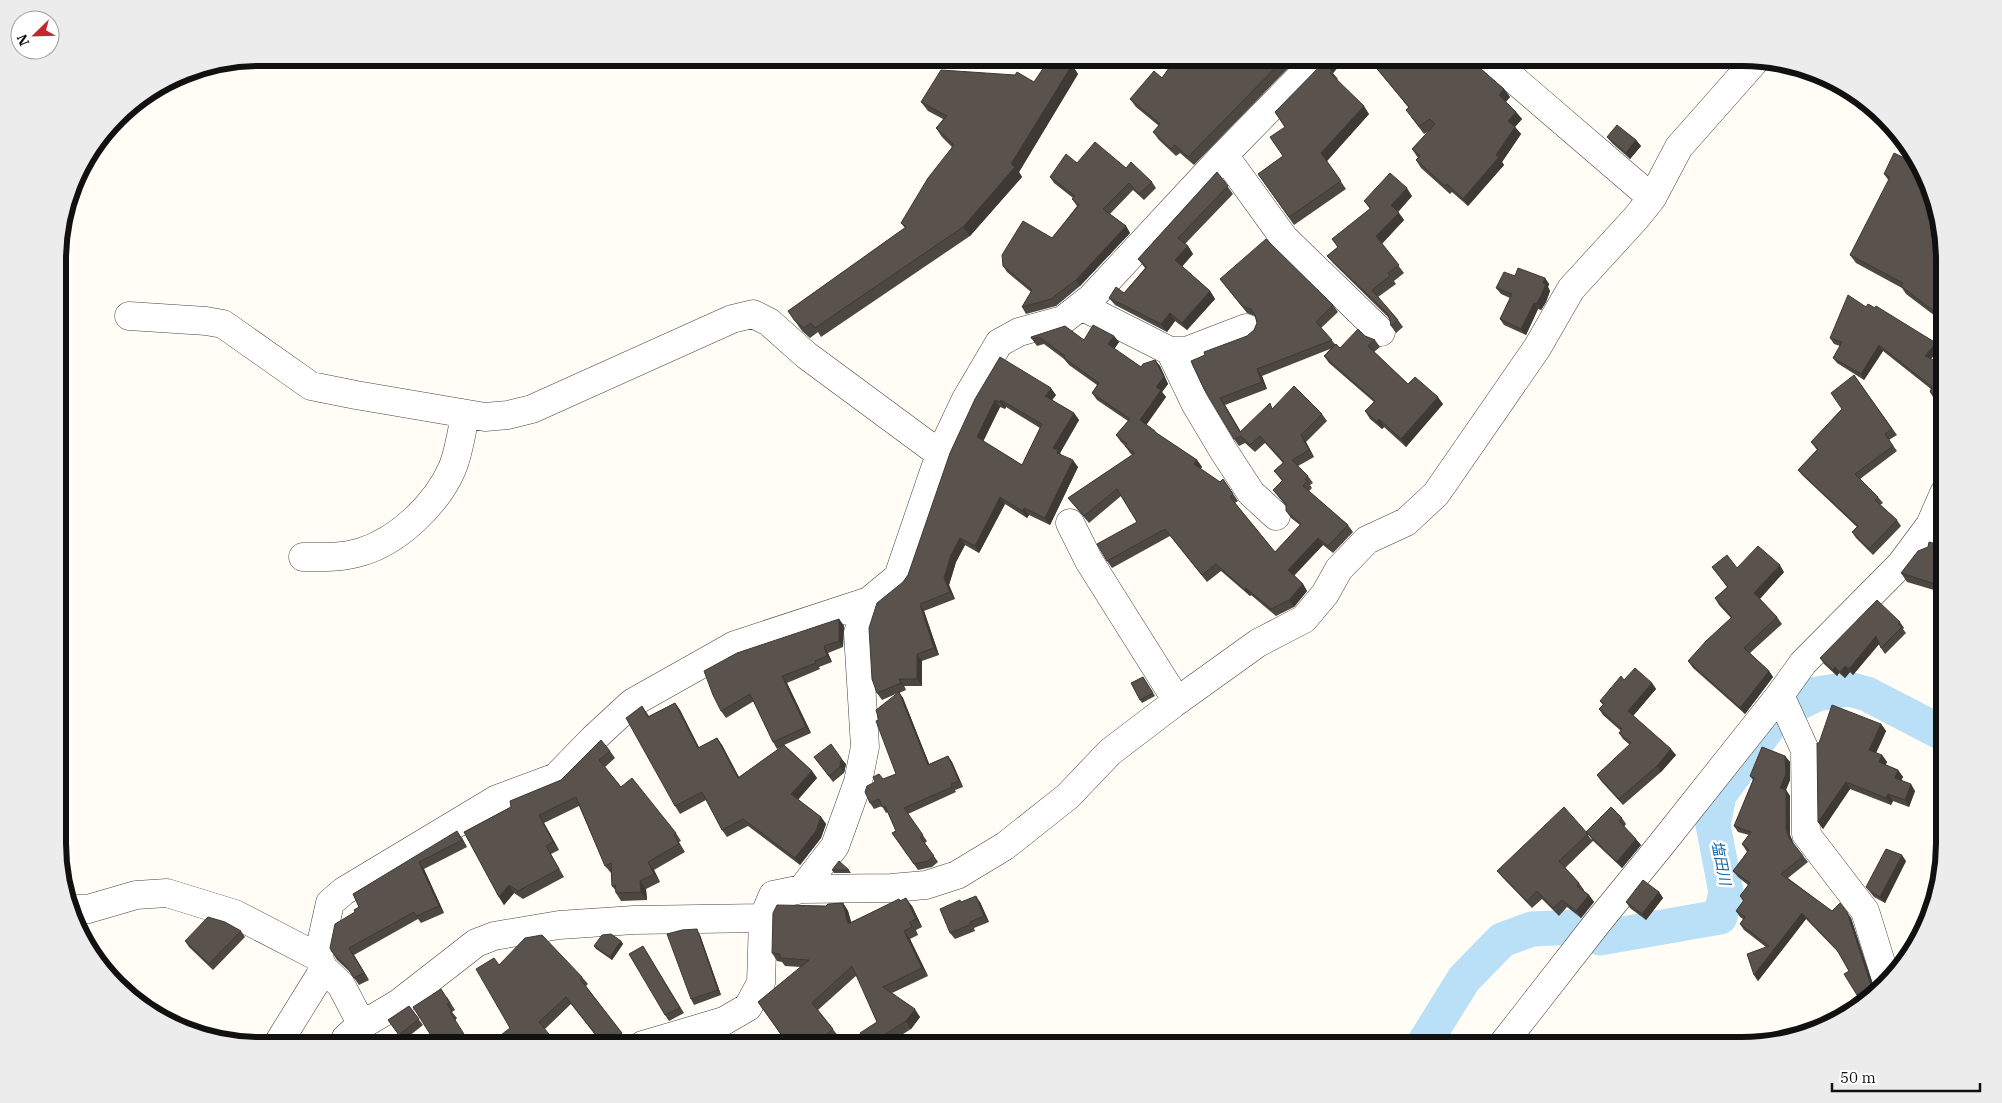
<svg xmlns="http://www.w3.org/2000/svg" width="2002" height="1103" viewBox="0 0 2002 1103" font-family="'IBM Plex Serif','Noto Sans JP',serif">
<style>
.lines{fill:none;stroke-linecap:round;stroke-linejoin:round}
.river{stroke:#b9e0f7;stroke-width:35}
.minor-casing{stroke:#444;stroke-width:29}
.minor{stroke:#fff;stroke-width:28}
.wall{fill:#4d4742;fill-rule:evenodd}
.shaded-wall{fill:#3f3936}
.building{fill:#5a524d;stroke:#3f3936;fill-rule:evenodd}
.labels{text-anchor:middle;stroke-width:5;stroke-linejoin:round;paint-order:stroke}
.water-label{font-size:15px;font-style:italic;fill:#1768a6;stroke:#fff}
.rim{fill:none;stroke:#111;stroke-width:6}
</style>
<rect width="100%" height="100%" fill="#fffdf5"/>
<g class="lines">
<path class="river" d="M1423 1045 1464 979 1502 940 1532 929 1577 927 1600 938 1720 917 1726 892 1713 825 1719 795 1779 712 1817 694 1849 689 1867 694 1944 734"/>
<defs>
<path id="minor" d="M1489 58 1652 198
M1224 155 1284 238 1381 332
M1081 306 1170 351 1195 403 1223 450 1251 493 1276 516
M129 316 206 321 223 324 311 386 356 395 485 417 508 415 532 409 732 319 753 314 769 322 806 355 940 454
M1170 351H1186L1246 328
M1070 523 1089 561 1177 701
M303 557C322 557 342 558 361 552 398 541 436 505 452 469 459 452 462 432 465 414
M1780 695 1805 750 1806 834 1865 911 1887 982
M802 889 835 846 858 782 865 747 858 633 869 601
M70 909H88L136 895 167 893 235 914 318 957 324 969 341 985 362 1025
M318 957 330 903 344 891 497 799 556 777 593 739 632 703 735 645 869 601 898 577 940 454 966 399 999 343 1019 332 1063 320 1091 298 1224 155 1319 58
M277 1045 324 969
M348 1045 346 1038 357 1028 399 1003 476 943 494 936 559 925 634 920 763 918
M643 1045 724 1021 748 1007 761 983 763 918 773 895 802 889 891 888 926 885 957 875 1005 846 1068 796 1110 752 1173 704 1258 643 1304 619 1325 594 1339 569 1367 540 1406 522 1436 494 1537 348 1571 289 1636 218 1652 198 1679 147 1755 61
M1502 1045 1598 922 1660 846 1780 695 1803 663 1901 564 1930 525 1944 493"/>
</defs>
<use href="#minor" class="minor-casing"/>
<use href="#minor" class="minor"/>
</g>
<path class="wall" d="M1176 58H1298L1194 165 1180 153 1176 156 1159 140 1153 132 1159 126 1136 107 1130 99 1162 78Z
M1368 58H1474V63L1504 89 1510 97 1506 102 1516 112 1522 119 1515 127 1521 134 1502 162 1504 165 1468 206 1452 192 1450 194 1421 168 1416 160 1418 158 1412 149 1429 131 1424 134 1411 117 1408 107Z
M1512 58H1523L1518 62Z
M1072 65 1078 74 1019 172 1022 177 970 236 821 337 818 332 810 338 802 331 788 311 905 228 901 223 952 147 942 137 936 128 943 119 928 111 921 102 1034 82Z
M1339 66 1333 73 1338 79 1337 80 1369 114 1327 161 1346 189 1294 225 1258 174 1283 156 1285 127 1275 112Z
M1607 137 1636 140 1641 146 1630 159 1612 143Z
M1077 163 1126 168 1152 182 1156 188 1144 200 1133 190 1110 214 1126 226 1130 233 1080 286 1056 306 1026 314 1022 307 1031 292 1007 272 1003 266 1052 238 1077 206 1072 199 1073 198 1054 183 1050 177Z
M1917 164 1943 234 1938 241 1943 245V322L1906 294 1902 288 1856 263 1850 255 1889 181 1884 174Z
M1217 172 1233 194 1185 244 1188 246 1193 254 1182 266 1210 291 1215 299 1187 330 1175 321 1167 332 1115 305 1109 298 1124 293 1145 268 1138 259Z
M1412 196 1398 212 1404 220 1382 244 1404 273 1394 281 1396 284 1378 297 1398 320 1403 327 1396 333 1391 326 1390 319 1333 263 1327 256 1338 247 1332 239 1370 209 1364 201Z
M1515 276 1545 278 1549 284 1548 287 1550 291 1546 302 1541 310 1538 309 1526 335 1504 325 1500 319 1510 298 1501 294 1496 288Z
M1220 279 1333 305 1338 312 1321 328 1335 344 1340 348 1365 336 1375 340 1380 347 1374 352 1408 384 1443 404 1406 447 1384 427 1382 429 1370 419 1365 411 1374 402 1329 363 1324 356 1330 349 1262 376 1267 389 1225 405 1241 432 1273 408 1322 414 1327 421 1306 442 1314 457 1298 466 1308 476 1313 483 1310 485 1312 488 1309 491 1348 525 1353 532 1333 553 1323 545 1294 575 1303 584 1307 591 1294 607 1276 616 1251 595 1250 596 1221 571 1207 582 1170 536 1112 568 1107 561 1137 522 1121 496 1089 523 1068 498 1132 455 1130 453 1125 446 1121 442 1116 435 1128 421 1097 400 1092 393 1097 385 1069 365 1064 359 1044 344 1037 346 1032 339 1031 337 1084 340 1114 336 1119 342 1114 349 1141 367 1155 360 1160 366 1168 384 1162 392 1166 397 1146 424 1158 434 1197 460 1202 467 1200 469 1220 482 1223 479 1238 501 1235 503 1275 552 1300 525 1291 518 1286 511V506L1273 490 1282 481 1274 471 1283 463 1265 443 1255 452 1245 443 1239 446 1234 439 1205 355 1247 336 1254 330 1257 323 1255 316 1247 313Z
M1866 307 1875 308 1936 343 1940 349 1931 359 1943 365V401L1933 397 1930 392 1931 389 1883 351 1864 380 1837 363 1833 358 1840 346 1834 344 1830 338Z
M1854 375 1897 435 1889 440 1897 451 1860 479 1878 497 1883 503 1880 505 1897 520 1901 526 1873 555 1856 538 1852 532 1857 527 1802 475 1798 470 1817 450 1811 442 1842 409Z
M1056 395 1052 400 1074 413 1079 420 1060 453 1061 455 1078 467 1050 525 1029 515 1027 518 1005 504 979 553 965 545 956 562 949 585 955 599 924 611 939 655 922 661V686H904L906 690 899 693 903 698 929 764 948 756 952 762 963 787 955 790 956 792 908 814 927 841 925 843 938 862 932 867 918 870 892 833 896 831 888 812 886 813 882 806 874 809 870 803 883 779 896 774 879 720 898 693 882 700 877 693 903 582 908 575 975 399ZM1000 407 1005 409 1006 407 1040 428 1022 465 983 441Z
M1944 546V593L1907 582 1901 573Z
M1712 567 1737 568 1784 572 1760 599 1777 617 1782 624 1750 653 1769 671 1773 677 1745 714 1693 668 1688 661 1731 618 1719 605 1715 598 1727 587Z
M839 619 844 626 843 647 828 653 832 662 819 667 820 669 787 683 811 733 784 745 812 771 817 778 798 800 821 817 826 824 821 838 800 865 748 826 727 837 722 830 706 800 680 814 675 806 642 706 649 716 675 703 680 710 699 748 717 738 722 745 739 777 783 746 777 749 773 742 754 701 726 718 721 711Z
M1900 622 1904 628 1903 629 1906 633 1885 654 1881 648 1879 643 1853 675 1850 672 1845 678 1839 673 1837 676 1824 664 1820 658Z
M1143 677 1155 696 1142 703 1140 700Z
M1624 680 1652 683 1656 689 1633 716 1676 755 1661 772 1623 805 1601 781 1597 775 1630 745 1623 739 1619 733 1621 731 1603 715 1599 709 1603 705 1600 701Z
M1881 724 1886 731 1876 753 1882 755 1887 762 1885 765 1898 770 1903 777 1901 780 1915 791 1909 807 1893 801 1891 805 1850 789 1823 829 1818 822Z
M610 751 615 758 605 767 621 787 676 833 681 841 679 842 685 852 654 870 660 882 646 889 647 900 621 901 616 893V891L612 886 611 873 605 866 579 806 544 823 559 850 551 854 564 877 523 899 514 893 504 905 499 897 464 832 561 780Z
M1785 756 1790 762V780L1786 790 1790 796V835L1793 843 1808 862 1788 878 1832 911 1851 918 1875 991 1861 1001 1857 995 1849 971 1839 953 1806 919 1758 981 1754 975 1766 947 1744 930 1740 924 1743 919 1740 917 1736 911 1743 901 1740 896 1748 885 1738 877 1733 871 1747 852 1742 844 1749 835 1738 832 1734 826 1753 780 1750 776Z
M814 757 846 764 844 773 833 782Z
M1622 818 1626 824 1624 827 1641 845 1622 868 1590 838 1586 832Z
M1588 834 1593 841 1565 868 1579 883 1584 890V891L1589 895 1594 902 1581 918 1567 907 1559 916 1542 899 1532 908 1503 878 1497 871Z
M462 838 467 847 424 869 444 913 421 923 418 919 354 955 369 980 359 985 350 972 337 960 332 952 359 907 353 894Z
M1906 861 1885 903 1874 897 1866 887Z
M832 870H849L851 873H834Z
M1659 892 1663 898 1646 920 1630 908 1626 902Z
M900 900 912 906 922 927 916 930 918 935 910 939 928 976 892 993 920 1017 911 1029 886 1045H869L860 1033 877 1022 857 975 818 1010 839 1037 829 1045H793L791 1043 788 1045 758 1002 801 967 785 966 782 962 777 961 772 953 826 906 843 903 848 911 851 922Z
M962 902H980L989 922 974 928 975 931 955 939 950 933Z
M241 931 245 937 213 970 189 947 185 941Z
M700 935 721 995 694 1005 691 999Z
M621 941 623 944 612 960 596 949 594 946Z
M646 951 684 1013 669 1021 665 1015Z
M499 964 582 977 588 984 586 986 627 1040 621 1045H603L571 1004 545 1029 510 1028Z
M447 997 455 1010 452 1012 457 1018 437 1045Z
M409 1006 423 1025 403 1041 388 1020Z"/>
<path class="shaded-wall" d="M1334 58 1339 66 1333 73 1327 66Z
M1470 58H1474V63Z
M1072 65 1078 74 1019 172 1022 177 970 236 963 227 1011 164Z
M1504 89 1510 97 1504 103 1499 95Z
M1364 106 1369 114 1327 161 1321 153Z
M1516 112 1522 119 1513 129 1508 121Z
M1515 127 1521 134 1502 162 1504 165 1468 206 1463 199 1496 155Z
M1636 140 1641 146 1630 159 1626 153Z
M1407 188 1412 196 1397 213 1391 205Z
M1399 213 1404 220 1381 244 1376 236Z
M1939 224 1943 234 1936 243 1931 236Z
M1126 226 1130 233 1080 286 1076 280Z
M1188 246 1193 254 1181 268 1175 260Z
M1545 278 1549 284 1548 287 1550 291 1546 302 1541 310 1536 304Z
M1210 291 1215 299 1187 330 1182 323Z
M1534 303 1538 309 1526 335 1521 329Z
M1170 313 1175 321 1167 332 1161 324Z
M1114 336 1119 342 1113 351 1108 344Z
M1936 343 1940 349 1928 362 1925 356Z
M1879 345 1883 351 1864 380 1861 374Z
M1155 360 1160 366 1168 384 1162 392 1166 397 1145 427 1140 420 1156 387Z
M1257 369 1262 376 1267 389 1262 382Z
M1051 388 1056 395 1050 403 1045 396Z
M1438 397 1443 404 1406 447 1401 439Z
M1220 398 1225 405 1245 439 1240 432Z
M995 400 1000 407 982 444 977 437Z
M1001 400 1006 407 1005 409 1000 402Z
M1074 413 1079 420 1060 453 1063 457 1062 460 1053 448Z
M1379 419 1384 427 1382 429 1377 422Z
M1301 435 1306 442 1314 457 1309 450Z
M1073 460 1078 467 1050 525 1045 518Z
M1197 460 1202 467 1199 471 1194 464Z
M1000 497 1005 504 979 553 975 546Z
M1024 508 1029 515 1027 518 1022 511Z
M960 538 965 545 956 562 949 585 955 599 950 592 944 578 951 555Z
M1318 538 1323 545 1293 577 1288 570Z
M1780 565 1784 572 1759 599 1754 593Z
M1303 584 1307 591 1294 607 1289 600Z
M1246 588 1251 595 1250 596 1245 590Z
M920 604 924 611 939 655 934 648Z
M839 619 844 626 843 647 839 641Z
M1876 636 1881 642 1853 675 1849 669Z
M824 646 828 653 832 662 827 656Z
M917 654 922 661V686L917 679Z
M1845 666 1850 672 1845 678 1840 672Z
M1835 667 1839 673 1837 676 1833 670Z
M1769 671 1773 677 1745 714 1740 708Z
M782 676 787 683 811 733 806 727Z
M899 679 904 686 906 690 901 683Z
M1652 683 1656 689 1632 717 1628 711Z
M899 692 903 698 932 771 928 765Z
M675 703 680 710 703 755 698 748Z
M1881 724 1886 731 1874 757 1869 750Z
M717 738 722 745 743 785 738 778Z
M1671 749 1676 755 1661 772 1657 766Z
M1882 755 1887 762 1884 769 1879 762Z
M948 756 952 762 963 787 959 781Z
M1785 756 1790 762V780L1784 794 1780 788Z
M841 758 846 764 844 773 840 767Z
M1898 770 1903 777 1899 785 1895 778Z
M812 771 817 778 796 801 791 794Z
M1846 782 1850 789 1823 829 1818 822Z
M1911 784 1915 791 1909 807 1905 800Z
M1786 790 1790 796V835L1794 844 1789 838 1786 829Z
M1888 794 1893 801 1891 805 1886 798Z
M539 815 544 823 559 850 553 842Z
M821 817 826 824 821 838 800 865 795 858Z
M457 831 462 838 467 847 462 840Z
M1636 839 1641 845 1622 868 1617 862Z
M1902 855 1906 861 1885 903 1880 897Z
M419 862 424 869 444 913 439 906Z
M648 862 654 870 660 882 654 874Z
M640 881 646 889 647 900 641 892Z
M509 885 514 893 504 905 499 897Z
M1659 892 1663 898 1646 920 1642 914Z
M1589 895 1594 902 1581 918 1576 911Z
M976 896 980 902 989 922 984 916Z
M906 898 912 906 922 927 916 919Z
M843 903 848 911 854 932 848 924Z
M1847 912 1851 918 1875 991 1871 985Z
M1802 913 1806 919 1758 981 1754 975Z
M697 929 700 935 721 995 718 990Z
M904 931 910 939 928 976 922 968Z
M621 941 623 944 612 960 610 957Z
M349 948 354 955 369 980 364 973Z
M915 1009 920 1017 911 1029 906 1021Z"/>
<path class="building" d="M1050 58H1060L1072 65 1011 164 1015 167 963 227 815 328 811 323 804 328 795 321 788 311 906 227 901 223 928 178 954 145 936 128 947 116 921 102 941 70 1015 75 1017 72 1034 82Z
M1176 58H1285L1188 157 1175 145 1171 149 1153 132 1160 124 1130 99 1154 71 1162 78Z
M1327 58H1334L1327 66 1332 71 1330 73 1364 106 1321 153 1341 181 1289 217 1258 174 1283 156 1270 137 1285 127 1275 112 1325 61Z
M1368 58H1470L1473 62 1504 89 1499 95 1516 112 1508 121 1515 127 1496 155 1499 157 1463 199 1447 184 1445 186 1416 160 1420 156 1412 149 1435 124 1430 119 1419 126 1406 110 1409 107Z
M1617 125 1636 140 1626 153 1607 137Z
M1095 142 1126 168 1131 162 1152 182 1139 194 1129 183 1103 209 1126 226 1076 280 1051 299 1022 307 1032 290 1003 266 1002 255 1023 221 1052 238 1079 205 1072 199 1075 196 1050 177 1066 154 1077 163Z
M1894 153 1917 164 1939 224 1931 236 1943 245V318L1901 286 1903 283 1850 255 1890 177 1884 174Z
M1217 172 1228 186 1178 238 1188 246 1175 260 1210 291 1182 323 1170 313 1161 324 1109 298 1116 287 1124 293 1147 267 1138 259Z
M1390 173 1407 188 1391 205 1399 213 1376 236 1399 265 1388 273 1390 276 1372 290 1398 320 1391 326 1390 320 1387 313 1327 256 1338 247 1332 239 1371 208 1364 201Z
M1266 239 1333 305 1316 322 1332 340 1257 369 1262 382 1220 398 1240 432 1270 403 1272 409 1294 386 1322 414 1301 435 1309 450 1292 460 1308 476 1305 479 1307 481 1303 486 1348 525 1328 546 1318 538 1288 570 1303 584 1289 600 1271 609 1246 588 1245 590 1216 564 1202 575 1165 529 1107 561 1097 544 1137 522 1117 489 1084 516 1068 498 1135 453 1125 446 1127 444 1116 435 1130 419 1092 393 1099 383 1064 358 1065 356 1039 337 1032 339 1031 337 1065 326 1084 340 1093 325 1114 336 1108 344 1141 367 1143 364 1155 360 1164 377 1156 387 1161 390 1140 420 1155 431V432L1197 460 1194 464 1220 482 1223 479 1233 494 1230 497 1275 552 1301 524 1286 511V504L1273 490 1283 480 1274 471 1284 462 1260 436 1250 445 1241 436 1234 439 1204 389 1191 361 1205 355 1204 352 1247 336 1254 330 1257 323 1255 315 1251 309 1242 306 1220 279Z
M1518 268 1545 278 1543 283 1546 284 1541 296 1536 304 1534 303 1521 329 1500 319 1512 294 1496 288 1504 272 1515 276Z
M1848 295 1866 307 1868 304 1875 308 1876 306 1936 343 1925 356 1943 365V398L1930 392 1932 387 1879 345 1861 374 1833 358 1842 342 1830 338Z
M1358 329 1365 336 1375 340 1368 346 1408 384 1415 377 1438 397 1401 439 1379 419 1377 422 1365 411 1375 401 1324 356 1336 344 1340 348Z
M1000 357 1051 388 1045 396 1074 413 1053 448 1058 450 1057 453 1073 460 1045 518 1024 508 1022 511 1000 497 975 546 960 538 951 555 944 578 950 592 920 604 934 648 917 654V679H899L901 683 877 693 872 679 869 628 877 603 903 582 908 575 950 453 975 399ZM995 400 1000 402 1001 400 1042 424 1022 465 977 437Z
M1854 375 1892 429 1885 434 1893 446 1855 474 1878 497 1875 500 1897 520 1869 549 1852 532 1858 526 1798 470 1818 449 1811 442 1842 409 1831 393Z
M1929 542 1944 546V587L1901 573 1918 551 1928 547Z
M1758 546 1780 565 1754 593 1777 617 1744 648 1769 671 1740 708 1688 661 1706 641 1732 617 1715 598 1728 587 1712 567 1727 555 1737 568Z
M1877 600 1900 622 1898 624 1902 627 1881 648 1876 636 1849 669 1845 666 1840 672 1835 667 1833 670 1820 658Z
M839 619V641L824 646 827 656 815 661 816 663 782 676 806 727 773 742 750 694 721 711 713 695 704 671 737 653Z
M1635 668 1652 683 1628 711 1671 749 1657 766 1619 799 1597 775 1631 743 1619 733 1622 729 1599 709 1604 704 1600 701 1621 676 1624 680Z
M1143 677 1153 693 1140 700 1131 683Z
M899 692 928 765 948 756 959 781 951 784 952 787 904 808 923 835 920 837 934 856 928 861 914 864 892 833 896 831 885 806 882 807 879 799 870 803 865 792 867 786 875 782 873 777 879 774 883 779 896 774 876 721 879 720 876 710Z
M675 703 698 748 717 738 738 778 784 745 812 771 791 794 821 817 816 831 795 858 743 819 722 830 702 792 675 806 626 718 642 706 648 717Z
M1832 705 1881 724 1869 750 1882 755 1879 762 1898 770 1895 778 1911 784 1905 800 1888 794 1886 798 1846 782 1818 822 1817 743H1819Z
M601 740 610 751 599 760 621 787 632 778 676 833 674 834 679 844 648 862 654 874 640 881 641 892 616 893 615 885 612 886 611 863 605 866 576 797 539 815 553 842 546 846 559 869 518 891 509 885 499 897 464 832 511 807 510 801 561 780Z
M831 744 841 758 840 767 829 776 814 757Z
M1762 747 1785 756 1786 774 1780 788 1786 790V829L1789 838 1803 856 1781 874 1832 911 1840 903 1847 912 1871 985 1857 995 1844 974 1849 971 1837 950 1802 913 1754 975 1747 954 1769 946 1740 924 1745 917 1736 911 1744 900 1740 896 1750 883 1733 871 1749 850 1742 844 1751 832 1734 826 1754 778 1750 776Z
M1564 807 1588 834 1559 861 1579 883 1577 886 1589 895 1576 911 1562 900 1553 908 1537 891 1527 901 1497 871Z
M1611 807 1622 818 1619 821 1636 839 1617 862 1586 832Z
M457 831 462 840 419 862 439 906 416 916 414 912 349 948 364 973 354 978 347 967 332 952 330 948 335 924 355 912 354 910 359 907 353 894Z
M1886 849 1902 855 1880 897 1870 891 1866 887Z
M839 861 849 870H832Z
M1643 880 1659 892 1642 914 1626 902Z
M976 896 984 916 970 922 971 924 950 933 940 909 960 900 961 902Z
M906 898 916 919 910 922 912 927 904 931 922 968 883 987 915 1009 906 1021 868 1045 860 1033 877 1022 852 966 812 1003 833 1029 813 1045H794L785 1035 783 1037 758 1002 809 960 780 958V954L772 953 773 913 777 905 826 906 828 904 843 903 848 924 899 899 900 901Z
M208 917 225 922 241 931 209 964 185 941Z
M697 929 718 990 691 999 667 934 682 930Z
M611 934 621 941 610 957 594 946 602 935Z
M542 935 582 977 580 979 622 1033 606 1045H604L566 997 539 1022 558 1045H488L510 1028 476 969 494 958 499 965 525 938Z
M643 946 680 1008 665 1015 629 954Z
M441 989 450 1003 447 1004 452 1011 450 1012 471 1045H437L413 1007Z
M409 1006 419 1019 399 1035 388 1020Z"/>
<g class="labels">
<g class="water-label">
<text transform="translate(1721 863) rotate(79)" y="5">塩田川</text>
</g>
</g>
<path d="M0 0H2002V1103H0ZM260 66H1742A194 194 0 0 1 1936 260V843A194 194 0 0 1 1742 1037H260A194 194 0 0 1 66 843V260A194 194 0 0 1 260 66Z" fill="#ececec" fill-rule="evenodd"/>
<path class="rim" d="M260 66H1742A194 194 0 0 1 1936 260V843A194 194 0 0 1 1742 1037H260A194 194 0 0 1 66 843V260A194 194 0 0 1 260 66Z"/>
<g transform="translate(35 35) rotate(247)"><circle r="24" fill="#ffffff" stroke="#a0a0a0"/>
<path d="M0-4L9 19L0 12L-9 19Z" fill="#c4262e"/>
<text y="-8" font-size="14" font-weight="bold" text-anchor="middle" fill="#111111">N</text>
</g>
<path d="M1832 1083v8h148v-8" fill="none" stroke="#111111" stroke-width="2.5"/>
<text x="1840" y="1083" font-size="15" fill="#111111" stroke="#ffffff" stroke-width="4" paint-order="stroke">50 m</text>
</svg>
